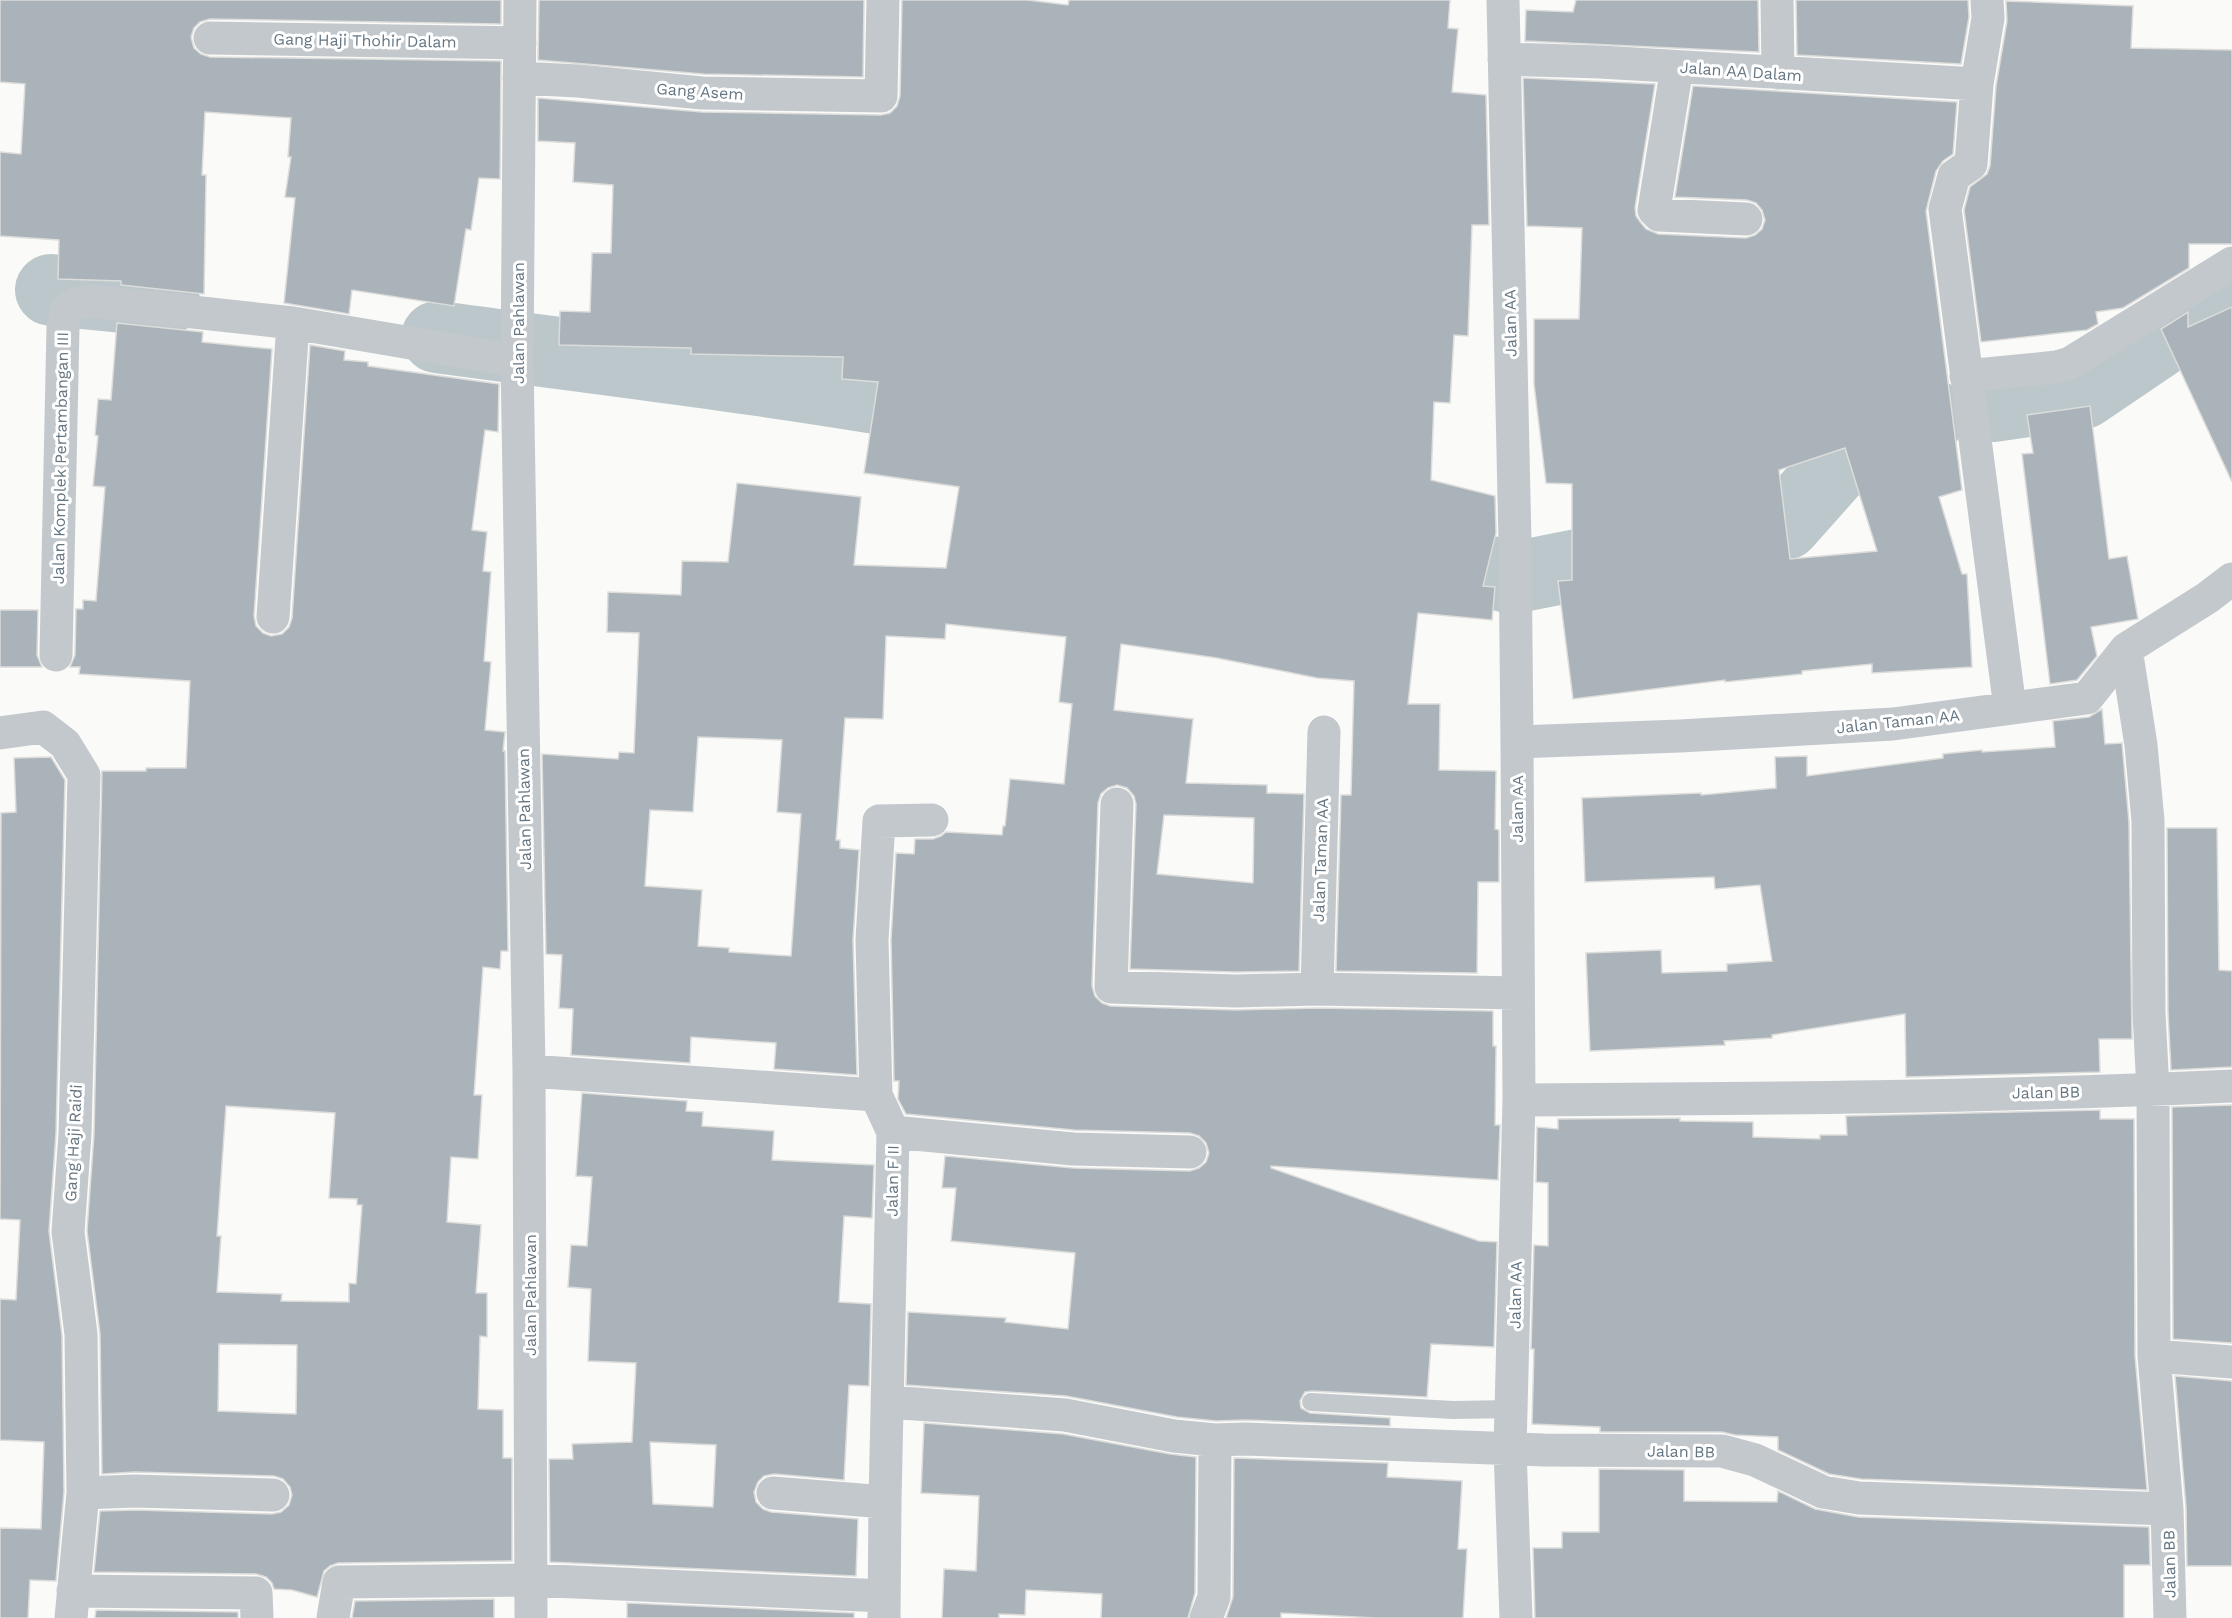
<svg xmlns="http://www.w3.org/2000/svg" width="2232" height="1618" viewBox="0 0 2232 1618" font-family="'Work Sans',sans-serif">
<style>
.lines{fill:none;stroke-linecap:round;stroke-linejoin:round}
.river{stroke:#bbc7cb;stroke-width:72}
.building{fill:#aab3b9;stroke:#dcdcda;stroke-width:1.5;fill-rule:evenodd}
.service{stroke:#c3c8cc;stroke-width:18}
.minor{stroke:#c3c8cc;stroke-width:33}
.labels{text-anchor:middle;stroke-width:6;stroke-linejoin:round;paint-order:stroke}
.street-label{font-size:16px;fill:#657683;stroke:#fff}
</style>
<rect width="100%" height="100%" fill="#fafaf8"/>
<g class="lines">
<path class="river" d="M51 290 164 301
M437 337C616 361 796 382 975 415
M1994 406 2083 393 2232 292
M1390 545 1512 578 1785 524 1874 424 1932 415"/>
</g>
<path class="building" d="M0 0H501V24L210 19 200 22 194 28 191 37 194 48 201 54 210 57 501 61 500 179 479 178 471 230 466 229 454 306 352 290 349 314 284 303 295 198 285 197 291 157H288L291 118 205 112 202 175H206L204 294 121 285V281L58 279 59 240 0 236V152L21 154 25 84 0 82Z
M539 0H864L863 77 703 74 538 60Z
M902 0H1027L1068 5 1069 0H1450L1448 28 1458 29 1452 92 1486 95 1489 225H1472L1468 336 1454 335 1450 403 1434 402 1431 480 1495 496 1496 533 1483 586 1495 587 1492 620 1418 613 1408 704H1440L1439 770 1496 771 1495 829 1499 830V882H1478L1477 973 1336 971 1341 795H1351L1354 681 1317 678 1217 658 1121 644 1114 710 1193 719 1186 783 1267 785V793L1304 794 1299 971 1236 972 1130 969 1136 804 1134 796 1127 788 1117 785 1108 788 1101 794 1098 803 1092 986 1095 996 1102 1003 1110 1006 1235 1010 1317 1008 1493 1011V1046H1496L1495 1125H1500L1498 1180 1271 1166V1168L1479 1241 1497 1242 1494 1347 1431 1344 1427 1397 1312 1391 1305 1392 1300 1401 1301 1408 1310 1413 1390 1418V1426L1246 1420 1216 1421 1177 1417 1066 1396 906 1385 908 1312 1006 1318 1005 1322 1068 1329 1075 1253 951 1241 956 1188H942L945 1156 1073 1168 1190 1171 1199 1168 1206 1162 1209 1153 1206 1143 1199 1136 1190 1133 1074 1130 906 1114 898 1099 899 1081H894L891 940 896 853 914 854 915 839H933L941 836 946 832 1002 835 1003 826H1005L1010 779 1064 784 1072 704 1059 702 1066 637 946 624 945 639 886 636 883 719 845 718 836 840H840V848L859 850 853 940 857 1075 774 1069 776 1043 691 1037 690 1063 571 1055 573 1009 559 1008 562 955 546 954 542 754 618 759 619 752 634 753 639 633 607 632 608 592 681 595 682 561 728 562 737 483 861 497 854 565 946 568 959 487 864 473 878 382 842 379 843 357 691 354V348L559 345 560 311 590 312 592 253H611L613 185 573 182 575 143 538 141V98L702 112 881 115 890 113 897 106 900 96ZM698 737 782 740 777 812 801 814 791 956 729 952V948L698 946 702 890 645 886 650 810 693 812ZM1164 815 1254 818 1253 883 1157 874Z
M1576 0H1758L1759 52 1525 41 1526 10 1573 12Z
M1796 0H1968L1969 17 1961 64 1797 55Z
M2006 1 2133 6 2131 48 2232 50V244H2189V268L2123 308 2096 312 2098 324 2087 330 1981 342 1964 210 1970 187 1987 174 1990 166 1996 86 2007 21Z
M1523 78 1655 84 1635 208 1636 216 1641 223 1646 229 1658 234 1746 238 1755 235 1762 229 1765 220 1762 210 1756 203 1747 200 1675 197 1693 86 1957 102 1953 154 1943 161 1936 171 1926 211 1962 490 1939 497 1962 574H1967L1972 667 1872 673V664L1802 671V674L1725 682V680L1573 699 1558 581 1572 580V484L1546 483 1534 384V319H1579L1582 228 1527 226ZM1845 448 1877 551 1790 559 1779 470Z
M2232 307V482L2161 329 2188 312V327Z
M117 323 203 332 202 342 272 349 254 616 256 626 263 633 271 636 282 634 289 627 292 618 310 345 345 351 344 360 368 362V366L499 384 498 432 485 430 472 530 487 532 483 571 491 572 484 661 491 662 485 730 505 732 503 751H505L508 951H501L500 969 483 967 474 1095H482L478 1159 451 1157 447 1222 481 1225 476 1293H487V1337L480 1336 478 1409 503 1410V1458H512V1561L338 1563 330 1566 324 1571 317 1597 292 1590 274 1589 272 1583 266 1577 256 1574 94 1572 100 1511 135 1510 272 1514 281 1512 289 1505 292 1495 290 1487 283 1479 274 1476 135 1472 102 1474 100 1334 87 1231 94 1134 102 771H146V768H186L190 681 79 674 80 667H70L75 655 76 609H83V600L96 601 105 487 93 486 98 436 95 435 98 399 111 400ZM226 1106 335 1113 329 1198 357 1199V1205H362L356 1284 349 1283V1302L281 1301 282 1294 217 1292 221 1236H217ZM219 1344 297 1345 296 1414 218 1411Z
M2090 406 2109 559 2127 556 2138 619 2091 627 2097 656 2077 680 2050 684 2022 454 2033 453 2027 415Z
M0 610H38L37 655 42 667H0Z
M2102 709 2105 744 2122 743 2129 822 2132 1039H2099L2100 1072 1906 1077 1905 1014 1772 1035V1038L1724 1041 1725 1045 1590 1051 1586 953 1661 950 1662 973 1727 971V964L1772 961 1760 885 1715 889 1714 877 1585 882 1582 798 1701 793V795L1776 788 1775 757 1807 756V776L1943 758V754L1982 750V752L2055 747 2053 721 2089 717Z
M51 757 65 780 56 1133 49 1231 62 1335 64 1492 56 1581 30 1580 28 1618H0V1528L41 1529 44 1442 0 1440V1299L16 1300 20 1220 0 1219 1 813 16 812 14 758Z
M2167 828H2217L2219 970 2232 971V1067L2171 1070 2168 1012Z
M582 1093 687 1101 686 1111 703 1112 702 1126 774 1131 772 1160 874 1165 872 1218 844 1216 839 1302 871 1304 869 1386 849 1385 844 1480 774 1474 764 1476 758 1482 754 1492 756 1502 763 1509 771 1512 858 1519 856 1576 550 1562 549 1459H573L572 1444 632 1442 636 1363 588 1361 591 1289 568 1287 571 1245 587 1246 592 1177 576 1176ZM650 1442 716 1445 713 1507 653 1504Z
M2232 1105V1343L2173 1339 2172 1107Z
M2100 1110V1119H2134L2135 1356 2147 1490 1861 1479 1829 1474 1778 1450V1437L1735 1435 1722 1432H1600V1427L1532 1424 1534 1349H1531L1534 1245 1548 1246V1183L1536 1182 1537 1127 1558 1129V1119L1680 1118V1121L1753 1122V1137L1820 1139V1135H1847L1846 1116Z
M2175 1376 2232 1381V1566H2187L2186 1507Z
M924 1423 1063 1434 1170 1454 1196 1457 1195 1593 1188 1618H1101L1102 1594 1026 1590 1025 1615 999 1614V1618H942L944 1569 976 1571 979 1496 921 1493Z
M1234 1458 1388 1463 1387 1477 1462 1481 1458 1549H1467L1463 1618H1375L1281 1613V1618H1226L1233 1597Z
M1599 1469 1684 1470V1501L1777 1502 1778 1491 1815 1509 1858 1517 2149 1527 2150 1565H2124V1618H1535L1533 1548H1562V1532H1599Z
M494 1599V1618H352L355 1601Z
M627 1603 854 1613V1618H627Z
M96 1610 238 1612V1618H95Z"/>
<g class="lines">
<path class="service" d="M1311 1402 1453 1410 1512 1409"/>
<path class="minor" d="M520 0 517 361 529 1071 531 1618
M1503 0 1515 542 1517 742 1519 1100 1510 1449 1516 1618
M1777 0 1778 73
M1987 0 1988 18 1977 84 1971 164 1954 176 1945 209 2010 708
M210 38 520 43
M1504 59 1600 62 1977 84
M1677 67 1654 210 1659 215 1746 219
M519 78 578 81 702 93 881 96 883 0
M1966 376 2057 367 2070 363 2232 263
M273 617 293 323
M2126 649 2141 745 2148 821 2149 1013 2153 1090 2154 1356 2167 1509 2170 1618
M56 655 63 327 67 309 77 303 91 301 293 323 517 361
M0 733 43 727 65 744 84 775 75 1134 68 1232 81 1334 83 1493 71 1618
M1517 742 1680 736 1893 724 2087 698 2126 649 2207 598 2232 579
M1117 804 1111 987 1236 991 1317 989 1518 993
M1317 989 1324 732
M529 1071 876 1095
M1519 1100C1757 1099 1995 1097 2232 1086
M893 1132 1073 1149 1190 1152
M2154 1356 2232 1362
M888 1402 1065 1415 1174 1436 1215 1440 1245 1439 1544 1450 1722 1451 1755 1460 1823 1492 1859 1498 2167 1509
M83 1493 135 1491 273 1495
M773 1493 885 1502
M73 1591 256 1593 257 1618
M333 1618 339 1582 531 1580 884 1596
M884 1618 885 1502 893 1132 876 1095 872 940 879 821 932 820
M1206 1618 1214 1597 1215 1440"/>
</g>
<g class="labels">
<g class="street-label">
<text transform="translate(365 40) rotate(1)" y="6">Gang Haji Thohir Dalam</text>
<text transform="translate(1741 71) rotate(4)" y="6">Jalan AA Dalam</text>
<text transform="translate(700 91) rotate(4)" y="6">Gang Asem</text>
<text transform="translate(518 323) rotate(-90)" y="6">Jalan Pahlawan</text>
<text transform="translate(1510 323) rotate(-91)" y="6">Jalan AA</text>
<text transform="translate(60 458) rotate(-89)" y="6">Jalan Komplek Pertambangan III</text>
<text transform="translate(1898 721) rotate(-6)" y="6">Jalan Taman AA</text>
<text transform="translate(524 809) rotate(-91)" y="6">Jalan Pahlawan</text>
<text transform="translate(1517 809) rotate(-90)" y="6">Jalan AA</text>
<text transform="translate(1320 860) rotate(-88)" y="6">Jalan Taman AA</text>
<text transform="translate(2046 1092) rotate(-1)" y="6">Jalan BB</text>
<text transform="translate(73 1143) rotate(-87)" y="6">Gang Haji Raidi</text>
<text transform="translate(892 1181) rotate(-89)" y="6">Jalan F II</text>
<text transform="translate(530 1295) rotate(-90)" y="6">Jalan Pahlawan</text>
<text transform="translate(1515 1295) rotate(-89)" y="6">Jalan AA</text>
<text transform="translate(1681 1451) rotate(1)" y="6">Jalan BB</text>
<text transform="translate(2169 1564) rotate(-91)" y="6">Jalan BB</text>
</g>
</g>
</svg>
